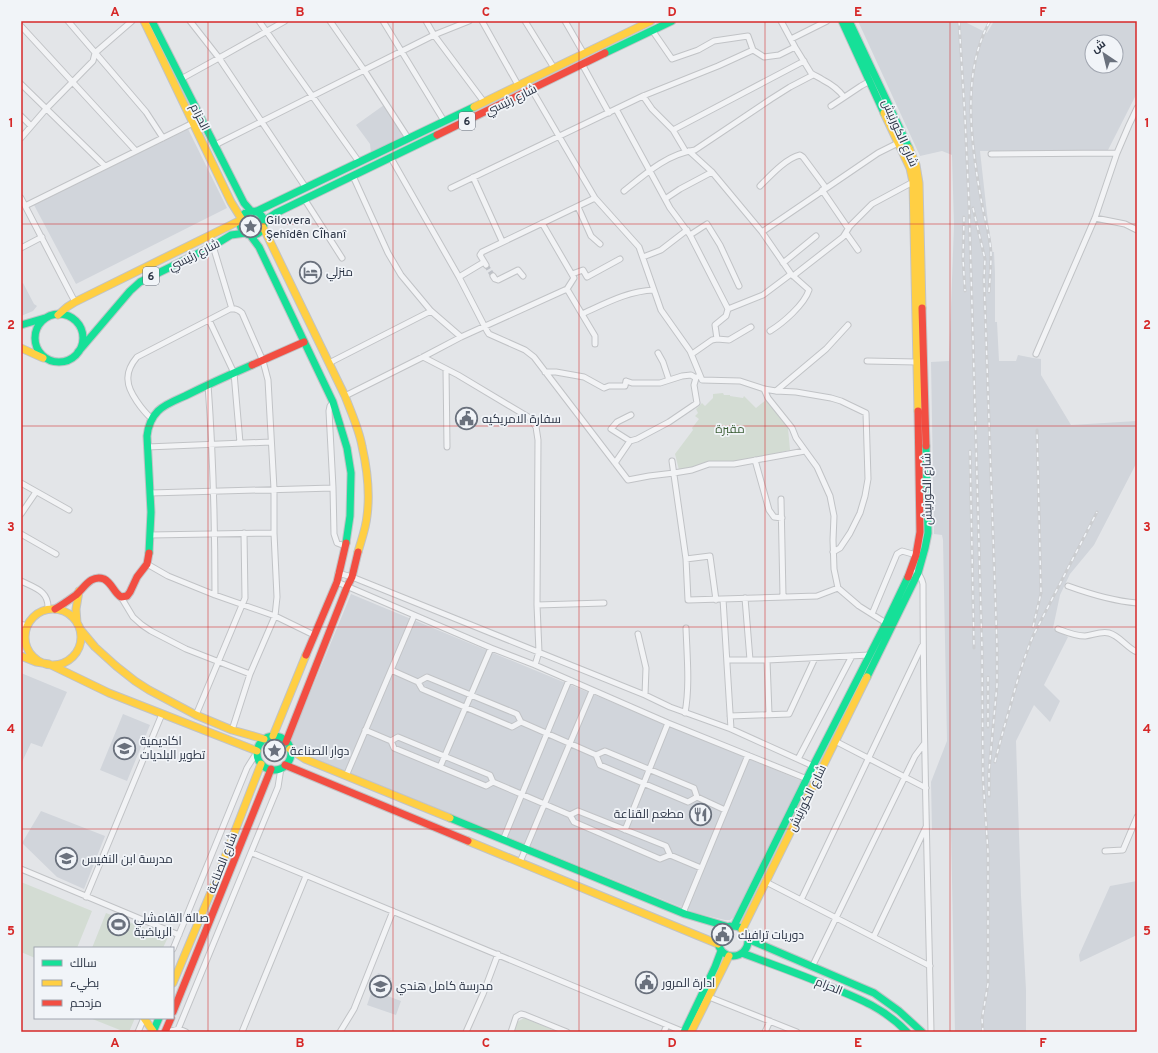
<svg xmlns="http://www.w3.org/2000/svg" width="1158" height="1053" viewBox="0 0 1158 1053" font-family="Overpass,Cairo,sans-serif">
<style>
.built{fill:#d1d5db;fill-rule:evenodd}
.green{fill:#d3dcd3}
.lines{fill:none;stroke-linecap:round;stroke-linejoin:round}
.street-tunnel{stroke:#bec1c7;stroke-width:5;stroke-dasharray:5 2.5;stroke-linecap:butt}
.street-casing{stroke:#c1c3c6;stroke-width:7}
.fast-casing{stroke:#c1c3c6;stroke-width:9}
.slow-casing{stroke:#c1c3c6;stroke-width:9}
.jam-casing{stroke:#c1c3c6;stroke-width:9}
.street{stroke:#f2f3f5;stroke-width:5}
.fast{stroke:#16e098;stroke-width:7}
.slow{stroke:#ffcf43;stroke-width:7}
.jam{stroke:#f24e42;stroke-width:7}
.rail-casing{stroke:#cbcdd0;stroke-width:3}
.rail{stroke:#f1f4f8;stroke-width:1.5;stroke-dasharray:4.5;stroke-linecap:butt}
.grid{fill:none;stroke:#d62828;stroke-width:1;stroke-opacity:0.55}
.labels{text-anchor:middle;stroke-width:3.5;stroke-linejoin:round;paint-order:stroke}
.shield{fill:#f1f4f8;stroke:#656c79;stroke-width:1}
.shield-label{font-size:11px;font-weight:bold;fill:#293243}
.street-label{font-size:12px;fill:#293243;stroke:#f1f4f8}
.poi-label{font-size:12px;fill:#293243;stroke:#f1f4f8;text-anchor:start}
.park-label{font-size:12px;fill:#3d5f36;stroke:#f1f4f8}
.neatline{fill:none;stroke:#d62828;stroke-width:1.5}
.grid-label{font-size:13px;text-anchor:middle;font-weight:bold;fill:#d62828}
</style>
<rect width="100%" height="100%" fill="#e3e5e8"/>
<path class="built" d="M858 21H967V23L987 33 994 21H1137V93L1108 150 980 151 987 214 992 252H994L995 273V322H997L999 361H1016L1018 355 1033 358 1041 359V375L1071 425 1137 421V462L1094 545 1070 574 1060 595 1053 628 1068 637 1044 685 1060 701 1050 722 1034 705 1016 741 1021 896 1026 990V1032H955L951 830H932L931 782 947 741 943 540 942 535 934 534 931 362 949 361 954 226 952 155 942 151 920 156ZM1092 42H1116V66H1092Z
M384 105 403 136 371 153 370 144 356 125Z
M188 129 227 208 76 284 34 205Z
M23 283 34 304 37 306 33 311 21 316V284Z
M351 594 802 781 737 915 730 920H725L696 913 311 757 296 749 292 744V737Z
M21 673 67 692 42 747 31 743 21 764Z
M123 714 150 725 127 781 100 770Z
M41 811 105 836 84 889 57 877 22 843Z
M1137 881V935L1080 962 1079 955 1110 886Z
M378 973 391 978 385 995 401 1001 396 1015 367 1005Z"/>
<path class="green" d="M723 393 724 395H730V396L743 398 744 396 756 408 766 400 788 428 790 450 738 462 679 470 675 454 693 430 692 428 699 419 695 416 698 413 696 409 702 403 705 406 713 398V394Z
M21 882 92 911 77 948H35V958L21 952Z
M106 913 168 937 163 948H92Z
M90 1018H135L129 1032H125Z
M524 1018 558 1032H513L517 1022Z"/>
<g class="lines">
<path class="street-tunnel" d="M486 265 493 276"/>
<defs>
<path id="street" d="M68 21 146 112 163 138
M190 21 219 58 306 188
M259 21 359 162
M330 21 364 70 408 138
M383 21 444 121
M426 21 434 35 484 102
M482 21 518 85
M525 21 554 68
M565 21 584 54
M781 21 795 47 811 73C815 76 819 77 823 80 831 84 838 89 844 97
M21 26 136 151
M652 30 672 59 698 50 714 41 748 36 753 50
M791 39 827 21
M582 64 609 113
M181 79 219 58 285 21
M21 84 105 166
M532 90 595 198 639 247 661 310 690 351 702 380 740 381 764 389 776 391 796 392 831 398 841 401 866 413 868 479 865 496 860 513 850 533 840 548 833 552
M643 96 652 109 673 130 686 152
M831 106 861 86 870 81
M616 109 670 208 690 235 728 309 726 316 715 325 717 339
M21 116 31 126
M673 130 804 61
M21 138 46 109 93 61 95 53 132 21
M215 145 434 35 469 21
M689 151 712 172 762 232 791 274 809 290C804 305 783 323 770 331
M991 154 1117 153
M391 158 459 277 487 331 489 334 525 350 534 357 628 480 649 476 674 473 692 470 709 464H734L805 451
M353 176 388 253 401 275 431 311 461 337
M473 177 502 241
M760 186C769 177 786 158 800 155L803 157 826 188
M451 188 643 96 718 66 753 50 764 57 779 55 795 47
M822 190 848 228
M624 191C645 174 667 154 695 150L771 99 790 87 813 75
M21 198 75 302
M665 199 680 189 712 172
M305 200 342 258
M25 206 193 123
M578 207 591 236 600 244
M1095 218 1125 224 1137 230
M762 232 878 153 898 143
M846 233 858 250
M690 235 707 224 720 245 739 286
M213 246 232 309
M21 248 42 237
M643 257 656 252 661 250 687 230
M783 263 816 236
M486 265 480 255 482 252 595 198
M572 274 583 270 587 277 620 259
M493 276 495 279 498 280 518 270 523 276
M793 276 843 237 850 226 872 204 913 182
M459 277 484 262
M567 289 595 336V344
M728 309 763 295 791 274
M582 314C606 303 628 291 654 290
M209 320 234 373 240 443
M658 353 663 362 669 380
M692 354 712 340 717 339 729 340 751 327
M1036 354 1095 218 1117 153 1129 125 1137 108
M423 357 458 375 530 418 536 427 538 440 537 605 539 652 535 665
M867 361 917 362
M329 363 431 311
M446 369 447 447
M545 372H556L584 377 604 388 609 386H625L626 381 632 383H660L682 376 691 375 696 378
M208 384C213 454 215 525 215 595
M764 389 768 398 792 428 796 438 817 467 830 496 834 516 833 540 834 569 838 588 859 606 886 623
M776 391 826 349 848 325
M345 396 423 357 461 337 567 289 574 278 542 223
M333 402 330 406 329 411 333 488 334 534 337 543 345 546
M152 419C143 411 128 392 128 380 127 371 132 363 137 357L230 309C235 308 238 309 242 313L263 361 268 380 274 489V533L277 597 275 616 250 674 232 730
M630 441 611 429 617 422 631 415
M147 447 271 442
M755 460 769 510 774 517 782 518
M672 461 686 559 688 600 817 596 838 588
M615 463 630 441 637 439 669 422 697 403 694 385 696 378 697 377
M21 483 69 510
M150 493 333 488
M781 499 783 596
M21 514 36 492
M21 534 56 554
M150 535 274 533
M686 559 710 556 716 600
M147 564 168 576 215 595 275 616 314 635
M916 572C920 575 922 579 923 584 923 733 928 883 931 1032
M21 581C35 588 49 591 48 609
M337 582 491 648 535 665 668 723 807 779 817 776 813 766 731 729 670 707 645 695 352 577 338 573
M1068 586C1090 594 1113 601 1137 603
M121 597 133 617 142 625 151 631 186 649 250 674
M745 598 750 660
M723 599 731 729
M537 605 604 603
M872 614 897 554 902 551 916 555
M21 624 27 626
M1058 629C1066 632 1075 636 1085 636 1093 635 1101 631 1109 633 1120 636 1127 648 1137 652
M638 634 646 668 645 695
M727 660H767L870 655
M767 660 769 714
M391 670 418 682 422 689 512 727 521 722
M418 682 427 677 517 714 521 722 596 755
M685 713C690 686 687 656 686 628
M196 715 245 598 244 533
M730 716 789 714 815 658
M365 730 391 741 394 748 486 786 493 782
M391 741 398 737 490 775 493 782 570 815 574 822 660 859 670 855 701 868
M835 741 926 788
M605 751 694 788 697 797 688 802 600 765 596 755Z
M798 759 852 656
M440 767 491 648
M346 776 414 616
M697 797 725 810
M570 815 578 811 666 846 670 855
M625 830 668 723
M503 840 569 680
M1105 851 1123 850 1137 817
M252 853 684 1032
M520 862 592 691
M21 869 179 935
M766 882 930 966
M86 897 162 714
M801 900 922 646
M683 913 748 755
M874 936 926 827
M173 949 247 768 257 752
M812 967 915 756 924 744
M709 997 797 1032
M138 1032 144 1018
M166 1032 179 1029 186 1032
M177 1032 278 787 281 768
M242 1032 306 876
M340 1032 354 1009 393 911
M466 1032 483 994 498 954
M511 1032 516 1017 521 1014 525 1015 567 1032
M664 1032 667 1025
M765 1032 770 1021"/>
<path id="fast" d="M152 21 244 203 251 211
M842 21 884 113
M849 21 909 148
M605 53 672 21
M240 223a12 12 0 1 1 24 0a12 12 0 1 1-24 0Z
M255 212 474 107
M264 221 276 213 437 135
M250 235 259 247 333 402 347 448 351 473 350 516 346 543
M35 338a24 24 0 1 1 48 0a24 24 0 1 1-48 0Z
M21 325 45 318
M78 352 130 291 140 282 213 246 231 235 246 233
M149 553 151 512 147 436C148 427 151 418 158 411 165 404 176 400 185 396 207 385 229 375 252 365
M867 677 918 573 925 548 928 533 926 446
M257 753a17 17 0 1 1 34 0a17 17 0 1 1-34 0Z
M450 818 685 914 729 927
M734 926 813 766 886 623 908 577
M718 941a15 15 0 1 1 30 0a15 15 0 1 1-30 0Z
M748 939 874 993 899 1011 922 1032
M742 953C771 964 800 974 828 986 858 998 884 1008 907 1032
M153 1032 159 1018
M684 1032 715 967 721 951"/>
<path id="slow" d="M144 21 231 202 241 218
M474 107 651 21
M884 113 910 168 913 182 918 411
M909 148 916 165 919 183 922 308
M263 227 345 396C351 412 359 429 362 446 367 468 370 494 367 516 366 528 361 541 358 552
M58 315 67 307 75 302 241 220
M21 348 43 358
M25 637a28 28 0 1 1 56 0a28 28 0 1 1-56 0Z
M77 623 76 609 79 591
M80 629 95 647 116 666 135 681 149 690 196 715 232 730 264 739
M21 656 36 662 49 664 109 693 257 751
M273 736 306 655
M290 749 305 759 450 818
M468 841 718 944
M742 930 867 677
M173 983 216 880 261 764
M144 1018 153 1031
M691 1032 729 956"/>
<path id="jam" d="M437 135 605 53
M922 308 926 446
M252 365 304 342
M908 577 916 555 920 532 918 411
M55 609C62 605 69 600 76 595 84 588 91 574 104 579 112 583 114 593 121 597L127 596 130 592 137 577 147 564 149 553
M306 655 337 582 346 543
M286 742 347 587 352 577 358 552
M285 765 468 841
M173 1012 271 769
M165 1032 171 1018"/>
</defs>
<use href="#street" class="street-casing"/>
<use href="#fast" class="fast-casing"/>
<use href="#slow" class="slow-casing"/>
<use href="#jam" class="jam-casing"/>
<use href="#street" class="street"/>
<use href="#fast" class="fast"/>
<use href="#slow" class="slow"/>
<use href="#jam" class="jam"/>
<defs>
<path id="rail" d="M959 21 965 118 969 203 982 648 983 779 988 852V984L982 1019 983 1032
M973 208 985 259 984 279 997 646V685L989 771V796
M964 217 963 259 965 291
M989 292C990 279 991 266 991 253 990 235 984 217 981 199 971 143 961 72 990 21
M970 451 974 648
M1033 627 1041 593 1037 430
M988 677V727
M995 762C1000 741 1006 721 1012 700 1018 678 1024 657 1033 636L1097 512"/>
</defs>
<use href="#rail" class="rail-casing"/>
<use href="#rail" class="rail"/>
</g>
<path class="grid" d="M208 21V1032M393 21V1032M579 21V1032M765 21V1032M950 21V1032M21 224H1137M21 426H1137M21 627H1137M21 829H1137"/>
<defs>
<symbol id="sight-ring" viewBox="-11 -11 22 22"><circle r="9.5" fill="#f1f4f8" stroke="#6a717d" stroke-width="1.5"/><path d="M0-6L1.8-2.2L6-1.7L2.9 1.2L3.7 5.4L0 3.3L-3.7 5.4L-2.9 1.2L-6-1.7L-1.8-2.2Z" fill="#6a717d"/></symbol>
<symbol id="hotel-ring" viewBox="-11 -11 22 22"><circle r="9.5" fill="#f1f4f8" stroke="#6a717d" stroke-width="1.5"/><path d="M-6-4.5h1.5V1H6V5H4.5V3h-9V5H-6ZM-4 0a1.8 1.8 0 1 1 3.6 0ZM.5 0V-2.5h3Q6-2.5 6 0Z" fill="#6a717d"/></symbol>
<symbol id="civic-ring" viewBox="-11 -11 22 22"><circle r="9.5" fill="#f1f4f8" stroke="#6a717d" stroke-width="1.5"/><path d="M-.6-6.5H3V-4.5H.6V-3L4-1V1h2V6H-6V1h2V-1L-.6-3ZM-1.2 2.5V6h2.4V2.5Z" fill="#6a717d"/></symbol>
<symbol id="school-ring" viewBox="-11 -11 22 22"><circle r="9.5" fill="#f1f4f8" stroke="#6a717d" stroke-width="1.5"/><path d="M0-5L7-2L0 1L-7-2ZM-4 1L0 2.5L4 1V4Q0 6-4 4Z" fill="#6a717d"/></symbol>
<symbol id="restaurant-ring" viewBox="-11 -11 22 22"><circle r="9.5" fill="#f1f4f8" stroke="#6a717d" stroke-width="1.5"/><path d="M-5-6h1v4h1v-4h1v4h1v-4h1v5L-1.5 .5V6h-2V.5L-5-1ZM5-6V6H3V1.5H1.5Q1.5-4 5-6Z" fill="#6a717d"/></symbol>
<symbol id="stadium-ring" viewBox="-11 -11 22 22"><circle r="9.5" fill="#f1f4f8" stroke="#6a717d" stroke-width="1.5"/><path d="M0-5a6.5 5 0 1 0 0 10a6.5 5 0 1 0 0-10ZM-3.5-1.8h7v3.6h-7Z" fill="#6a717d"/></symbol>
</defs>
<g fill-rule="evenodd">
<use href="#sight-ring" x="238" y="214" width="25" height="25"/>
<use href="#hotel-ring" x="298" y="260" width="25" height="25"/>
<use href="#civic-ring" x="454" y="406" width="25" height="25"/>
<use href="#school-ring" x="112" y="736" width="25" height="25"/>
<use href="#sight-ring" x="262" y="738" width="25" height="25"/>
<use href="#restaurant-ring" x="688" y="802" width="25" height="25"/>
<use href="#school-ring" x="54" y="846" width="25" height="25"/>
<use href="#stadium-ring" x="106" y="912" width="25" height="25"/>
<use href="#civic-ring" x="710" y="922" width="25" height="25"/>
<use href="#civic-ring" x="634" y="970" width="25" height="25"/>
<use href="#school-ring" x="368" y="974" width="25" height="25"/>
</g>
<g class="labels">
<g class="shield">
<rect x="459" y="112" width="16" height="18" rx="3"/>
<rect x="143" y="267" width="16" height="18" rx="3"/>
</g>
<g class="shield-label">
<text x="467" y="125">6</text>
<text x="151" y="280">6</text>
</g>
<g class="street-label">
<text transform="translate(511 100) rotate(-26)" y="4">شارع رئيسي</text>
<text transform="translate(200 117) rotate(63)" y="4">الحزام</text>
<text transform="translate(900 133) rotate(66)" y="4">شارع الكورنيش</text>
<text transform="translate(194 255) rotate(-27)" y="4">شارع رئيسي</text>
<text transform="translate(927 489) rotate(-91)" y="4">شارع الكورنيش</text>
<text transform="translate(807 798) rotate(-64)" y="4">شارع الكورنيش</text>
<text transform="translate(222 863) rotate(-69)" y="4">شارع الصناعة</text>
<text transform="translate(829 986) rotate(22)" y="4">الحزام</text>
</g>
<g class="poi-label">
<text x="266" y="224">Gilovera<tspan x="266" dy="14">Şehîdên CÎhanî</tspan></text>
<text x="326" y="276">منزلي</text>
<text x="482" y="423">سفارة الامريكيه</text>
<text x="140" y="745">اكاديمية<tspan x="140" dy="14">تطوير البلديات</tspan></text>
<text x="290" y="755">دوار الصناعة</text>
<text x="684" y="818" text-anchor="end">مطعم القناعة</text>
<text x="82" y="863">مدرسة ابن النفيس</text>
<text x="134" y="922">صالة القامشلي<tspan x="134" dy="14">الرياضية</tspan></text>
<text x="738" y="939">دوريات ترافيك</text>
<text x="662" y="987">ادارة المرور</text>
<text x="396" y="990">مدرسة كامل هندي</text>
</g>
<g class="park-label">
<text x="730" y="433">مقبرة</text>
</g>
</g>
<rect width="1158" height="1053" fill="none" stroke="#f1f4f8" stroke-width="44"/>
<rect x="34" y="947" width="140" height="72" fill="#f1f4f8" stroke="#a1a6b0"/>
<rect x="42" y="960" width="20" height="6" fill="#16e098" stroke="#a1a6b0"/>
<text x="70" y="967" font-size="12" fill="#293243">سالك</text>
<rect x="42" y="980" width="20" height="6" fill="#ffcf43" stroke="#a1a6b0"/>
<text x="70" y="987" font-size="12" fill="#293243">بطيء</text>
<rect x="42" y="1000" width="20" height="6" fill="#f24e42" stroke="#a1a6b0"/>
<text x="70" y="1007" font-size="12" fill="#293243">مزدحم</text>
<g transform="translate(1104 54) rotate(325)"><circle r="19" fill="#f1f4f8" stroke="#a1a6b0"/>
<path d="M0-3L7 15L0 10L-7 15Z" fill="#6a717d"/>
<text y="-6" font-size="11" font-weight="bold" text-anchor="middle" fill="#293243">ش</text>
</g>
<rect x="22" y="22" width="1114" height="1009" class="neatline"/>
<g class="grid-label">
<text x="115" y="16">A</text>
<text x="300" y="16">B</text>
<text x="486" y="16">C</text>
<text x="672" y="16">D</text>
<text x="858" y="16">E</text>
<text x="1043" y="16">F</text>
<text x="11" y="127">1</text>
<text x="1147" y="127">1</text>
<text x="11" y="329">2</text>
<text x="1147" y="329">2</text>
<text x="11" y="531">3</text>
<text x="1147" y="531">3</text>
<text x="11" y="733">4</text>
<text x="1147" y="733">4</text>
<text x="11" y="935">5</text>
<text x="1147" y="935">5</text>
<text x="115" y="1047">A</text>
<text x="300" y="1047">B</text>
<text x="486" y="1047">C</text>
<text x="672" y="1047">D</text>
<text x="858" y="1047">E</text>
<text x="1043" y="1047">F</text>
</g>
</svg>
